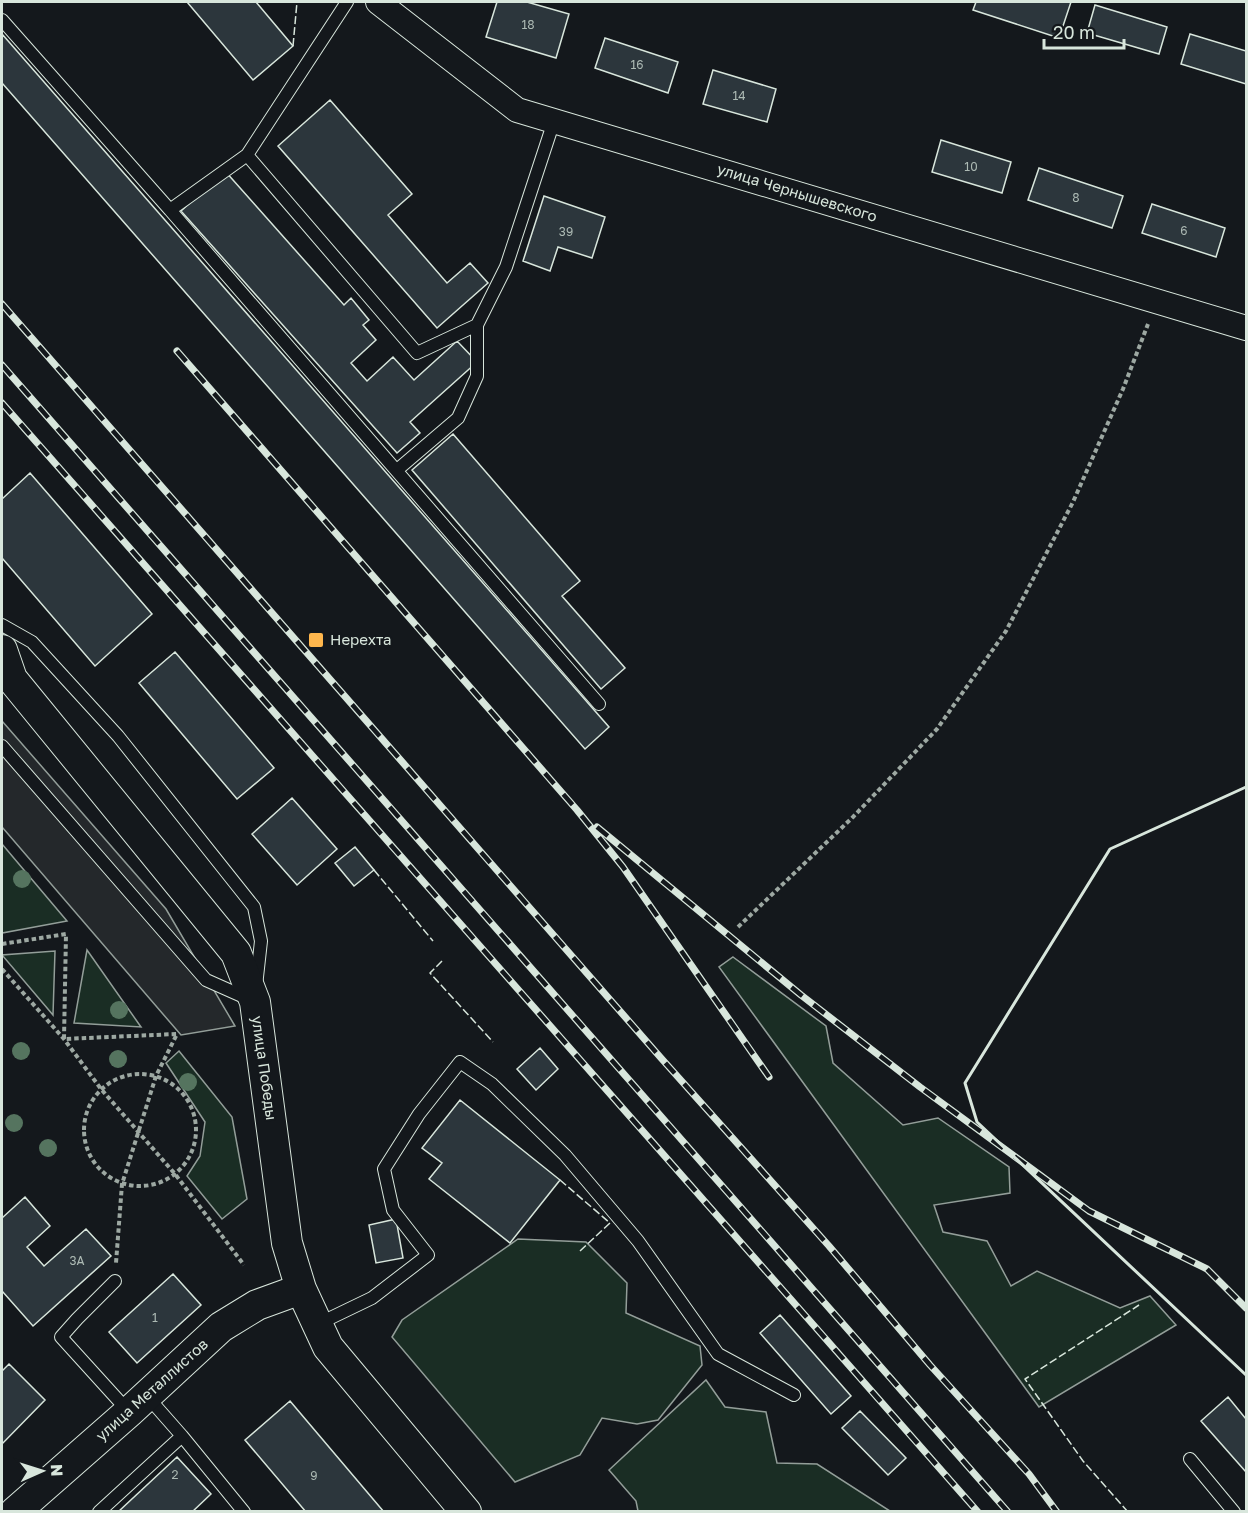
<svg xmlns="http://www.w3.org/2000/svg" width="1248" height="1513" viewBox="0 0 1248 1513" font-family="'Golos Text',sans-serif">
<style>
.green{fill:#1a2d24;stroke:#939e99;stroke-width:1.5}
.parking{fill:#24282b;stroke:#939e99;stroke-width:1.5}
.building{fill:#2c363c;stroke:#d8e6dc;stroke-width:1.5}
.lines{fill:none;stroke-linecap:round;stroke-linejoin:round}
.service-casing{stroke:#d8e6dc;stroke-width:14}
.minor-casing{stroke:#d8e6dc;stroke-width:26}
.tertiary-casing{stroke:#d8e6dc;stroke-width:32}
.path{stroke:#9da8a2;stroke-width:4;stroke-dasharray:4.5 3;stroke-linecap:butt}
.service{stroke:#14181c;stroke-width:12}
.minor{stroke:#14181c;stroke-width:24}
.tertiary{stroke:#14181c;stroke-width:30}
.rail-casing{stroke:#d8e6dc;stroke-width:7}
.rail{stroke:#14181c;stroke-width:4.5;stroke-dasharray:14;stroke-linecap:butt}
.fence{stroke:#d8e6dc;stroke-width:1.5;stroke-dasharray:8 3;stroke-linecap:butt}
.wall{stroke:#d8e6dc;stroke-width:3}
.tree{fill:#55745f}
.poi-dot{fill:#ffb74d;stroke:#14181c;stroke-width:2}
.labels{text-anchor:middle;stroke-width:4.5;stroke-linejoin:round;paint-order:stroke}
.number-label{font-size:12px;fill:#adbab4}
.street-label{font-size:15px;fill:#d8e6dc;stroke:#14181c}
.poi-label{font-size:15px;fill:#d8e6dc;stroke:#14181c;text-anchor:start}
</style>
<rect width="100%" height="100%" fill="#14181c"/>
<path class="green" d="M2 844 67 921 2 933Z
M87 950 141 1027 74 1023Z
M55 951 53 1015 2 955Z
M733 957 826 1026 833 1063 903 1125 938 1118 1009 1167 1010 1193 934 1205 943 1232 987 1241 1011 1286 1037 1271 1120 1308 1150 1296 1176 1325 1039 1407 719 967Z
M179 1051 232 1117 247 1199 222 1219 187 1176 200 1156 205 1122 166 1063Z
M518 1239 586 1242 627 1283 626 1313 700 1346 702 1365 658 1420 637 1424 602 1418 580 1455 515 1482 392 1337 402 1320Z
M706 1380 725 1407 766 1412 777 1463 817 1464 890 1511H638L636 1501 609 1470Z"/>
<path class="parking" d="M2 721 166 909 235 1026 181 1035 2 827Z"/>
<path class="building" d="M187 2H256L293 46 253 80Z
M497 2H527L569 14 556 58 486 37Z
M976 2H1071L1059 38 973 10Z
M1095 5 1167 27 1159 54 1087 33Z
M2 34 609 727 585 749 2 83Z
M1190 34 1246 51V84L1181 64Z
M605 38 678 62 668 93 595 68Z
M713 70 776 89 767 122 703 104Z
M330 100 412 194 388 215 447 283 470 263 488 283 437 328 278 146Z
M941 140 1011 162 1002 193 932 172Z
M1039 168 1123 196 1112 228 1028 200Z
M225 171 344 305 351 298 369 320 363 325 376 340 351 363 367 381 393 357 414 380 457 341 477 362 410 422 420 433 397 453 181 211Z
M544 196 605 217 592 258 558 247 550 271 523 261Z
M1152 204 1225 228 1216 257 1142 233Z
M453 434 580 581 562 596 625 668 601 689 412 470Z
M30 473 152 614 95 666 2 558V499Z
M175 652 274 768 237 799 139 683Z
M292 798 337 849 297 885 252 834Z
M355 847 374 870 354 886 335 863Z
M540 1048 558 1069 536 1090 517 1069Z
M460 1100 560 1180 510 1243 429 1179 442 1163 422 1148Z
M25 1197 50 1226 27 1247 44 1266 86 1229 111 1256 33 1326 2 1291V1218Z
M396 1219 403 1258 376 1263 369 1225Z
M173 1274 201 1305 137 1363 109 1332Z
M780 1315 851 1396 831 1414 760 1333Z
M9 1364 45 1400 2 1444V1371Z
M1228 1397 1246 1419V1472L1201 1421Z
M290 1401 384 1512H306L245 1440Z
M860 1411 906 1458 888 1475 842 1428Z
M177 1457 211 1494 192 1512H118Z"/>
<g class="lines">
<defs>
<path id="service" d="M2 20 170 210 247 155 347 2
M247 155 417 353 477 325 506 267 554 121
M170 210 599 704
M397 470 458 418 477 376V325
M2 625 32 642 118 736 254 907 261 941 256 986
M2 746 206 980 251 1000
M115 1281 77 1319 61 1337 129 1412
M318 1324 372 1298 428 1255 393 1210 384 1169 419 1114 460 1062 492 1084 565 1155 638 1241 718 1354 794 1395
M182 1436 244 1512
M1190 1459 1234 1512
M99 1512 182 1436 146 1395"/>
<path id="minor" d="M378 2 517 110 1246 328"/>
<path id="tertiary" d="M2 650 12 679 236 953 255 1002 287 1243 301 1289 328 1347 466 1512
M15 1512 129 1412 221 1327 257 1305 301 1289"/>
</defs>
<use href="#service" class="service-casing"/>
<use href="#minor" class="minor-casing"/>
<use href="#tertiary" class="tertiary-casing"/>
<path class="path" d="M738 927 853 817 937 729 1006 631 1073 502 1123 389 1148 324
M2 944 66 934 64 1039 177 1034 156 1076 122 1184 116 1263
M2 969 64 1039 101 1089 175 1174 244 1265
M84 1130a56 56 0 1 1 112 0a56 56 0 1 1-112 0Z"/>
<use href="#service" class="service"/>
<use href="#minor" class="minor"/>
<use href="#tertiary" class="tertiary"/>
<defs>
<path id="rail" d="M2 304 661 1058 829 1246 930 1365 1029 1474 1057 1512
M177 351 577 810 623 867 769 1077
M2 365 1008 1512
M2 403 978 1512
M597 827 801 995 920 1087 1089 1211 1207 1269 1246 1308"/>
</defs>
<use href="#rail" class="rail-casing"/>
<use href="#rail" class="rail"/>
<path class="fence" d="M293 46 297 2
M374 870 433 941
M442 961 430 973 493 1042
M560 1180 610 1223 580 1251
M1128 1512 1083 1461 1025 1379 1139 1305"/>
<path class="wall" d="M1246 787 1110 849 965 1083 977 1122 1246 1375"/>
</g>
<g class="tree">
<circle cx="22" cy="879" r="9"/>
<circle cx="119" cy="1010" r="9"/>
<circle cx="21" cy="1051" r="9"/>
<circle cx="118" cy="1059" r="9"/>
<circle cx="188" cy="1082" r="9"/>
<circle cx="14" cy="1123" r="9"/>
<circle cx="48" cy="1148" r="9"/>
</g>
<rect class="poi-dot" x="308" y="632" width="16" height="16" rx="3"/>
<g class="labels">
<g class="number-label">
<text x="528" y="29">18</text>
<text x="637" y="69">16</text>
<text x="739" y="100">14</text>
<text x="971" y="171">10</text>
<text x="1076" y="202">8</text>
<text x="1184" y="235">6</text>
<text x="566" y="236">39</text>
<text x="77" y="1265">3А</text>
<text x="155" y="1322">1</text>
<text x="175" y="1479">2</text>
<text x="314" y="1480">9</text>
</g>
<g class="street-label">
<text transform="translate(797 193) rotate(17)" y="5">улица Чернышевского</text>
<text transform="translate(264 1068) rotate(82)" y="5">улица Победы</text>
<text transform="translate(152 1390) rotate(-42)" y="5">улица Металлистов</text>
</g>
<g class="poi-label">
<text x="330" y="645">Нерехта</text>
</g>
</g>
<rect width="1248" height="1513" fill="none" stroke="#d8e6dc" stroke-width="6"/>
<g transform="translate(42 1471) rotate(87)" stroke="#14181c" stroke-width="4.5" paint-order="stroke">
<path d="M0-4.5L10 22L0 15L-10 22Z" fill="#d8e6dc"/>
<text y="-9" font-size="16" font-weight="bold" text-anchor="middle" fill="#d8e6dc">N</text>
</g>
<path d="M1044 39v9h80v-9" fill="none" stroke="#d8e6dc" stroke-width="3"/>
<text x="1053" y="39" font-size="18" fill="#d8e6dc" stroke="#14181c" stroke-width="4.5" paint-order="stroke">20 m</text>
</svg>
